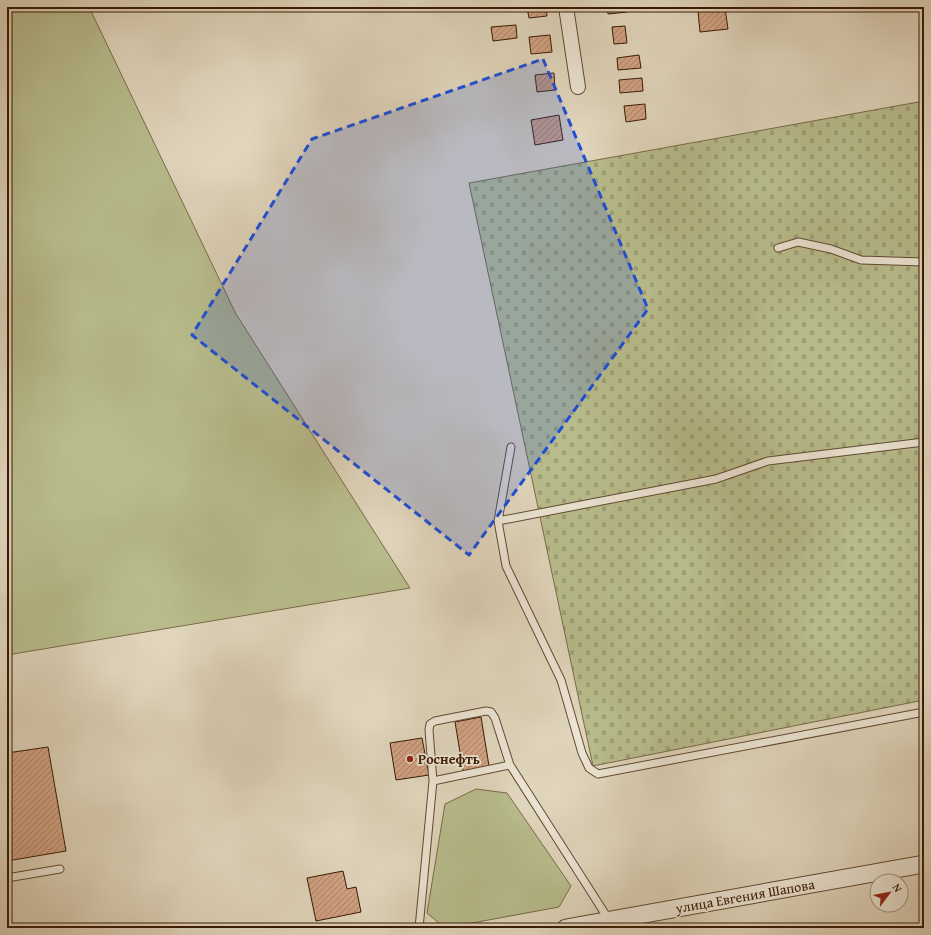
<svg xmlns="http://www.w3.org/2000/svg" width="931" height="935" viewBox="0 0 931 935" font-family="'Gentium Book Plus',serif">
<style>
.green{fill:#b8bc8c;stroke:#786b48}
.cemetery{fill:url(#cemetery-stones);stroke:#786b48}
.building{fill:url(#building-hatch);stroke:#381a04}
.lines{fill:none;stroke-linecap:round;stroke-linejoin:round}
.service-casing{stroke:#624932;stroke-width:9}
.minor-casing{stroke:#624932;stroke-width:16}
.tertiary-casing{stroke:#624932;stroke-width:19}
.service{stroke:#ebe4d3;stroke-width:7}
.minor{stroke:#ebe4d3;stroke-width:14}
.tertiary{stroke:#ebe4d3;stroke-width:17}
.marked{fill:#1d4ed8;fill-opacity:0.2;stroke:#1d4ed8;stroke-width:3;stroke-dasharray:8 5;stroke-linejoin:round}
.poi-dot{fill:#8f2418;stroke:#ebe4d3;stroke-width:1.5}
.labels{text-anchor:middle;stroke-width:3.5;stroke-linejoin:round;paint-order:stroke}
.poi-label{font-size:14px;font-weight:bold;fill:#381a04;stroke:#ebe4d3;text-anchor:start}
.street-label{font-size:14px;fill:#381a04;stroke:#ebe4d3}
</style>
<defs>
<pattern id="cemetery-stones" width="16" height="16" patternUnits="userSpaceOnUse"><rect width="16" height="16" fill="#b8bc8c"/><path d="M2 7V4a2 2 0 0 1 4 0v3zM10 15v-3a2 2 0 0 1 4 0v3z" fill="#9fa177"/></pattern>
<pattern id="building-hatch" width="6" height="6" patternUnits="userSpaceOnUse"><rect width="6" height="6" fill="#d1a282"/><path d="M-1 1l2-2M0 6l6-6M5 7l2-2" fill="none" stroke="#ab8368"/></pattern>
</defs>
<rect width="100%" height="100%" fill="#e0d5bc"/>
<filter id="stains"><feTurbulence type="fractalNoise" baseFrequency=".005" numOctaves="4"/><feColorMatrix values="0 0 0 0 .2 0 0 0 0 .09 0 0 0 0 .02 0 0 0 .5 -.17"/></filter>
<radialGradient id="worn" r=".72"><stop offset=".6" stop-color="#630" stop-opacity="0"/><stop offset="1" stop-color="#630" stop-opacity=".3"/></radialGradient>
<path class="green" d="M7 7H89L236 314 410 588 7 655Z
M476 789 507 793 571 886 559 907 445 928 427 913 445 804Z"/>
<path class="cemetery" d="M924 101V700L593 766 469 183Z"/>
<path class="building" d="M527 7H546L547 16 529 18Z
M607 7H627V12L608 14Z
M725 8 728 29 700 32 698 11Z
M516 25 517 38 493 41 491 27Z
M625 26 627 43 614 44 612 27Z
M550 35 552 52 531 54 529 37Z
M639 55 641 68 618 70 617 58Z
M554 73 555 90 537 92 535 75Z
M642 78 643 91 620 93 619 80Z
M645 104 646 119 626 122 624 106Z
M559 115 563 140 535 145 531 120Z
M481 717 490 772 464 776 455 722Z
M422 738 429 775 396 780 390 743Z
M48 747 66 851 7 861V753Z
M343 871 347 889 356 887 361 912 316 921 307 878Z"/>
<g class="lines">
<defs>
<path id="service" d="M778 248 798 242 831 249 861 260 924 262
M511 447 498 521 506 566 561 680 582 753 589 768 598 774 924 712
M498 521 716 479 768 461 924 442
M433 781 429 730 430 724 435 721 486 711 491 712 495 718 510 765
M7 878 60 869
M419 928 433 781 510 765 609 920"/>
<path id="minor" d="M566 7 578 87"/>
<path id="tertiary" d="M566 928 924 864"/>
</defs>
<use href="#service" class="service-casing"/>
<use href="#minor" class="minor-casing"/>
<use href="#tertiary" class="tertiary-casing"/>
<use href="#service" class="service"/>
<use href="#minor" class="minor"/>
<use href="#tertiary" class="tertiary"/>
</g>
<path class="marked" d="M543 59 648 309 469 555 192 335 312 139Z"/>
<circle class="poi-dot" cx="410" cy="759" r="4"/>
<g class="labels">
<g class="poi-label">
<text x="418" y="764">Роснефть</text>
</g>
<g class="street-label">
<text transform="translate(745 896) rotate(-10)" y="5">улица Евгения Шапова</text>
</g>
</g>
<rect width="931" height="935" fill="none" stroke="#e0d5bc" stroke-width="24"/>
<rect x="8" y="8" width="915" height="919" fill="none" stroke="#381a04" stroke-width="2"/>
<rect x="12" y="12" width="907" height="911" fill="none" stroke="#381a04"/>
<g transform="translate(889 893) rotate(58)"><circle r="19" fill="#ebe4d3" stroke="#a39380"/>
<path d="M0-3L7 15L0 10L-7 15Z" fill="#8f2418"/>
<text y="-6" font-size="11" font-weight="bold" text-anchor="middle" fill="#381a04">N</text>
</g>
<rect width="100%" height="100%" filter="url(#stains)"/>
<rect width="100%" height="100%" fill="url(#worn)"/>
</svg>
